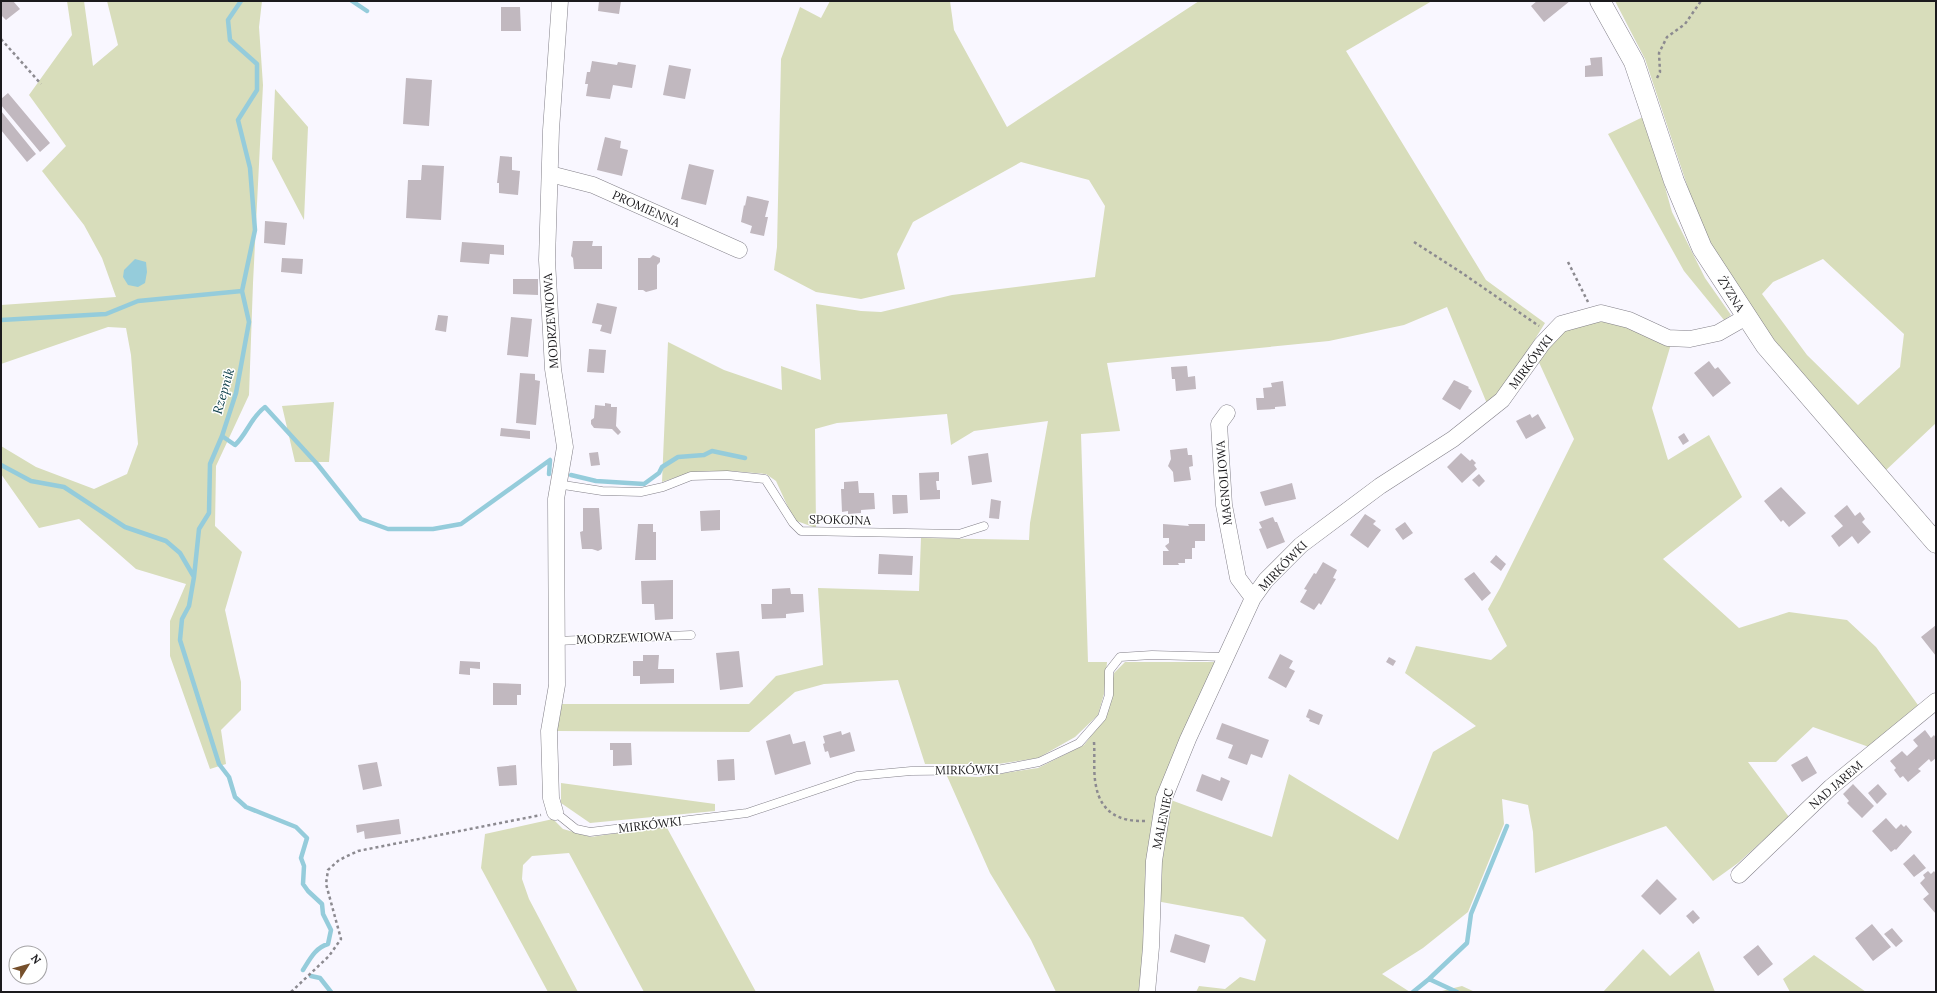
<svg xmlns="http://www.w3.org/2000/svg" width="1937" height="993" viewBox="0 0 1937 993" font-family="Lora,serif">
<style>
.green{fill:#d8ddbb;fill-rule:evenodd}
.water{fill:#95ccdb}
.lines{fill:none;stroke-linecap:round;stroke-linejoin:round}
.stream{stroke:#95ccdb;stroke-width:4.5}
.building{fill:#c1b8bf}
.service-casing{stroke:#838089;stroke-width:9}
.minor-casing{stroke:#838089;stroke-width:17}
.tertiary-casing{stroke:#838089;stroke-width:21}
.path{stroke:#8c8a90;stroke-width:2.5;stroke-dasharray:3 3;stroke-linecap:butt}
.service{stroke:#fff;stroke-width:8}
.minor{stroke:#fff;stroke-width:16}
.tertiary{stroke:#fff;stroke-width:20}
.labels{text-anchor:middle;stroke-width:3;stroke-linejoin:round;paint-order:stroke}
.street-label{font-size:12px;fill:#1b1a1d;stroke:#fff}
.water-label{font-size:13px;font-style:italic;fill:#13444f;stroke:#fff}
</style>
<rect width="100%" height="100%" fill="#f9f7ff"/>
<path class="green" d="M67 1H84L93 66 118 45 107 1H262L259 27 263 85 253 283 249 395 216 466 215 526 242 552 225 610 241 682V710L221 730 226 764 210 769 170 656V621L186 584 136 569 79 519 39 528 1 474V446L36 467 94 489 127 474 138 444 131 355 126 328 108 327 1 364V305L116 297 102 258 84 225 42 171 66 146 29 95 72 35Z
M830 1H950L954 30 1007 127 1199 1H1432L1346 51 1486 280 1545 323 1511 378 1488 406 1447 307 1404 325 1329 341 1107 363 1120 431 1081 434 1088 662H1107L1104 694 1098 715 1075 737 1038 758 998 764H925L898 680 824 684 795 692 749 732 557 731 562 704H749L776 676 823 665 818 588 919 591 921 538 1029 540 1030 523 1048 421 974 431 951 445 947 414 837 423 815 429 816 528 794 520 776 481 766 474 731 471 689 473 662 482 668 342 724 370 782 390 781 366 821 380 816 304 861 311 881 312 952 295 1095 277 1105 206 1089 180 1021 162 913 222 897 254 905 289 861 299 816 292 774 270 777 247 781 59 800 7 821 18Z
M1615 1H1936V423L1884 472 1744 304 1708 248 1645 59ZM1823 259 1904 334 1900 367 1858 405 1807 355 1762 294 1773 282Z
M275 89 308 127 304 220 272 159Z
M1645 116 1672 212 1705 278 1731 315 1724 320 1684 271 1608 134Z
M1597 319 1627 325 1671 344 1652 408 1668 460 1709 435 1742 497 1663 559 1739 628 1789 612 1847 620 1876 647 1918 705 1869 747 1813 727 1776 762H1748L1789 817 1738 863 1713 881 1666 826 1535 873 1533 832 1528 805 1502 799 1504 824 1468 912 1423 948 1382 974 1410 992H1196L1199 986 1225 989 1240 977 1255 981 1266 940 1243 917 1156 901 1168 799 1272 837 1289 774 1398 840 1433 752 1476 726 1405 673 1416 646 1491 660 1507 646 1488 609 1500 588 1574 439 1537 358 1565 330Z
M334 402 329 462H295L282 406Z
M1125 662H1217L1163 789 1143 992H1056L1031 940 990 873 947 776 979 777 1038 768 1084 745 1106 717 1114 673Z
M561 783 715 804V811L590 823 561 803Z
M553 819 563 829 591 837 666 826 756 992H644L569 853 532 856 523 865 522 879 529 899 578 992H548L481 868 485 834Z
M1643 949 1670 976 1699 951 1715 992H1603Z
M1814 955 1866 992H1790L1783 979Z
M1462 986 1475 992H1438Z"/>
<path class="water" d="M135 259 146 262 147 272 145 283 138 287 128 285 123 277 124 270Z"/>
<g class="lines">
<path class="stream" d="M352 1 367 11
M1 320 106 314 138 301 242 291
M222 436 235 445C247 434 251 417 265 407L318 465 361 519 388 529H433L461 524 550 460 549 474
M1 465 31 481 64 487 125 527 166 541 180 553 194 577 199 529 209 513 210 464 222 436 236 393 249 322 242 291 255 230 250 168 238 120 257 90V64L230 40 228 20 241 1
M571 475 596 481 644 484 659 473 662 467 678 457 704 455 712 451 745 458
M194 577 189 606 182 619 180 640 219 764 229 777 235 797 246 807 296 827 307 838 301 858 304 866 303 884 308 891 322 904 323 914 331 930 328 944C315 948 310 959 303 970
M311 976 320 978 331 992
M1429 979 1457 992
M1413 992 1429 979 1467 943 1471 914 1507 826"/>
</g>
<path class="building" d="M1 1H13L20 9 6 20 1 15Z
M599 1H621L619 14 598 11Z
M1537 1H1570L1544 22 1531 6Z
M501 7H520L521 31H501Z
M1602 57 1603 76 1585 77V66L1591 65 1590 58Z
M592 61 617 65 618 62 636 65 632 88 613 85 610 99 586 96 588 84H585L587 72H590Z
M669 65 691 69 685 99 663 95Z
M406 78 432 80 429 126 403 124Z
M8 93 50 143 40 152 1 105V99Z
M1 111 36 154 27 162 1 130Z
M605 137 621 141 620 148 628 150 622 176 597 170Z
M500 156 512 157V170L520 171 518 195 499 193V183H497Z
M689 164 714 170 706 205 681 199Z
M422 165 444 166 441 220 406 218 408 180H421Z
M747 196 769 201 765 217H768L764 236 750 233 752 226 741 222 744 205 745 206Z
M265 221 287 223 285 245 264 243Z
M573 241H593L592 246H602V269H574L573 258 571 256Z
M462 242 504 245V255L490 254 489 264 460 262Z
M653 255 660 258V262L657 265V289L646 292 643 290H638V258H650Z
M282 258 303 259 302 274 281 272Z
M513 279H538V295L513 294Z
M597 303 617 307 611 334 600 331 602 325 592 323Z
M438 315 448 316 446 332 435 330Z
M511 317 532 319 528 357 507 355Z
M589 349 606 350 604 373 587 372Z
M1709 361 1715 369 1718 367 1731 383 1713 397 1694 373Z
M1187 366 1188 377 1195 376 1196 389 1176 391 1175 379H1172L1171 367Z
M520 373 535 374V380L540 381 536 425 516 423Z
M1454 380 1469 387 1468 388 1472 391 1460 410 1442 399Z
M1283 381 1286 406 1275 407V409L1257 410 1256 398H1264L1263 388 1272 387 1271 383Z
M605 403 611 404V407H617L616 426 621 432 618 435 612 429 594 428 591 424V420L594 418 595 405 605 406Z
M1530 414 1532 418 1538 414 1546 428 1526 439 1516 421Z
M501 428 530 431V439L500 436Z
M1684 433 1689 441 1683 445 1678 437Z
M1187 448 1188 455H1192L1193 466 1189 467 1191 480 1174 482 1173 472 1168 466 1171 459 1170 450Z
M598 452 600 465 591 466 589 453Z
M988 453 992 482 972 485 968 456Z
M1461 453 1470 461 1472 459 1476 463 1474 465 1477 469 1462 483 1447 467Z
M939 472V481H936L937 490H940V499L920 500 919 473Z
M1479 474 1485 481 1479 487 1472 480Z
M858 481 859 493H874L875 509 861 510V513L848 514V511L842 512 841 489H844V482Z
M1292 483 1296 499 1265 506 1260 492Z
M1781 487 1806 513 1789 527 1783 520 1781 522 1764 501Z
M892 495H907L908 513 893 514Z
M991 499 1001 501 999 519 989 518Z
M1847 505 1855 516 1860 512 1865 519 1862 522 1871 532 1858 544 1852 536 1839 547 1831 536 1843 526 1834 516Z
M583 508H599L602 549 598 551 592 549H582L580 532 583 531Z
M720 510V530L701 531 700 511Z
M1365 514 1376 521 1373 524 1381 530 1368 548 1350 535Z
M1273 517 1275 522H1277L1285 542 1267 549 1259 529 1262 528 1259 522Z
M1405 522 1413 533 1403 540 1395 529Z
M638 524H653V532H656V560H635Z
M1163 524 1189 526 1188 524H1205V541H1195V548H1192V559H1185V563H1178L1179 565H1163V551H1169L1165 546 1169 543V538H1163Z
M879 554 913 556 912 575 878 574Z
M1496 555 1506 564 1501 571 1490 562Z
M1323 562 1337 570 1333 578 1336 579 1321 605 1319 603 1314 610 1300 602 1307 590 1304 589 1314 573 1316 574Z
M1474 572 1491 593 1482 601 1464 579Z
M673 580V619L655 620 654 604H642L641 581Z
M790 588 791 594H803L804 612 786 614V618L762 619 761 604H772V589Z
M1936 625V656L1921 637Z
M739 651 743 687 720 690 716 653Z
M1280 654 1293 661 1289 668 1295 671 1286 688 1268 678Z
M643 655H659L658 669H674V683L640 684V676H633V661H643Z
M1389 657 1396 661 1393 666 1386 662Z
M460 661 480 662V669L470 668V675L459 674Z
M493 683 521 684V695H517V705H493Z
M1309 709 1323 715 1319 725 1309 721 1310 719 1306 717Z
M1222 723 1269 740 1262 758 1251 754 1247 765 1228 758 1233 745 1216 739Z
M1925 730 1931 738 1934 735 1936 738V758L1931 762 1929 759 1918 769 1921 771 1908 782 1903 776 1900 778 1894 770 1896 768 1890 761 1902 751 1907 756 1918 746 1913 740Z
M841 731 842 735 850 732 855 751 830 758 828 751 825 752 823 744 825 743 823 736Z
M790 734 793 744 805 741 811 764 775 775 766 741Z
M610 743H631L632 765 613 766V750H610Z
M1807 756 1817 773 1802 782 1791 765Z
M734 759 735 780 718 781 717 760Z
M377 762 382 786 363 790 358 765Z
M516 765 517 785 499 786 497 767Z
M1202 774 1220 781 1221 777 1230 781 1222 801 1196 791Z
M1853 784 1874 806 1862 818 1847 803 1849 801 1843 794Z
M1878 784 1887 794 1877 804 1868 793Z
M1886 818 1896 829 1901 824 1904 827 1906 825 1912 832 1896 850 1895 849 1891 852 1872 831Z
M399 819 401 834 365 839 364 831 357 833 356 825Z
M1914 854 1926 868 1914 877 1903 864Z
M1928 871 1931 874 1934 871 1936 874V914L1923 899 1929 894 1920 883 1925 878 1923 875Z
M1657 879 1677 899 1660 915 1641 896Z
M1693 910 1700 918 1693 924 1686 916Z
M1872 924 1891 947 1873 961 1855 938Z
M1892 928 1903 941 1896 947 1884 934Z
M1175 934 1210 945 1205 963 1170 952Z
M1758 945 1773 964 1758 976 1743 957Z"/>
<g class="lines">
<defs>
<path id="service" d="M557 484 602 491 641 492 663 487 691 476 727 475 765 479 793 523 801 531 959 534 984 526
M557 641 691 635
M555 812 576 829 590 832 747 813 857 776 911 771 997 770 1039 762 1079 743 1102 717 1109 695V671L1120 657 1152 655 1226 657"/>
<path id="minor" d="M550 174 593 185 739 250
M1227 413 1219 424 1224 505 1238 578 1253 598
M555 812 551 798 549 731 557 685 556 499 565 447 553 369 547 260 551 130 560 1
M1739 875 1831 787 1936 701
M1147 992 1151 947 1154 861 1164 798 1188 739 1253 598 1266 580 1301 545 1380 486 1453 439 1502 400 1542 344 1561 324 1601 313 1629 320 1668 338 1690 339 1718 333 1746 317"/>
<path id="tertiary" d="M1600 1 1634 62 1674 181 1702 248 1766 346 1936 543"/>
</defs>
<use href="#service" class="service-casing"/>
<use href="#minor" class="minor-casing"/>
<use href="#tertiary" class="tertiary-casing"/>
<path class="path" d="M1 39 41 84
M1657 78 1660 72 1659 53 1667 37 1685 24 1701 1
M1414 242 1462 273 1539 326
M1568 262 1588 302
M1094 742C1095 757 1093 772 1096 786 1101 813 1120 822 1146 821
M291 992 329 956 341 939 326 884 328 870 339 860 358 851 541 815"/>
<use href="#service" class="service"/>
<use href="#minor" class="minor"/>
<use href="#tertiary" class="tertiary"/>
</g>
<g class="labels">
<g class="street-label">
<text transform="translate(646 209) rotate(24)" y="4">PROMIENNA</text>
<text transform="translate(1731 294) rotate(58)" y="4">ŻYZNA</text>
<text transform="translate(551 321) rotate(-94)" y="4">MODRZEWIOWA</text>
<text transform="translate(1531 362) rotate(-53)" y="4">MIRKÓWKI</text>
<text transform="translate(1224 483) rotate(-95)" y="4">MAGNOLIOWA</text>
<text transform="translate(840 520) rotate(1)" y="4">SPOKOJNA</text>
<text transform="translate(1283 566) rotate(-46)" y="4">MIRKÓWKI</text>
<text transform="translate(624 638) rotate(-2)" y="4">MODRZEWIOWA</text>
<text transform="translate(967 770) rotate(-1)" y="4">MIRKÓWKI</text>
<text transform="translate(1836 785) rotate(-41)" y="4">NAD JAREM</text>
<text transform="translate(1163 819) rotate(-78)" y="4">MALENIEC</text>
<text transform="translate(650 825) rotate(-7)" y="4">MIRKÓWKI</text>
</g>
<g class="water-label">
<text transform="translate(223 391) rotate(-74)" y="5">Rzepnik</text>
</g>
</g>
<rect width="1937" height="993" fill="none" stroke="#1b1a1d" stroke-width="4"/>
<g transform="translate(28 965) rotate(53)"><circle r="19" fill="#ffffff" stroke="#a4a3a5"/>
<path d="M0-3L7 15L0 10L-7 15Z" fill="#76502c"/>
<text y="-6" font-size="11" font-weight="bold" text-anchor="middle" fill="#1b1a1d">N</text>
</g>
</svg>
